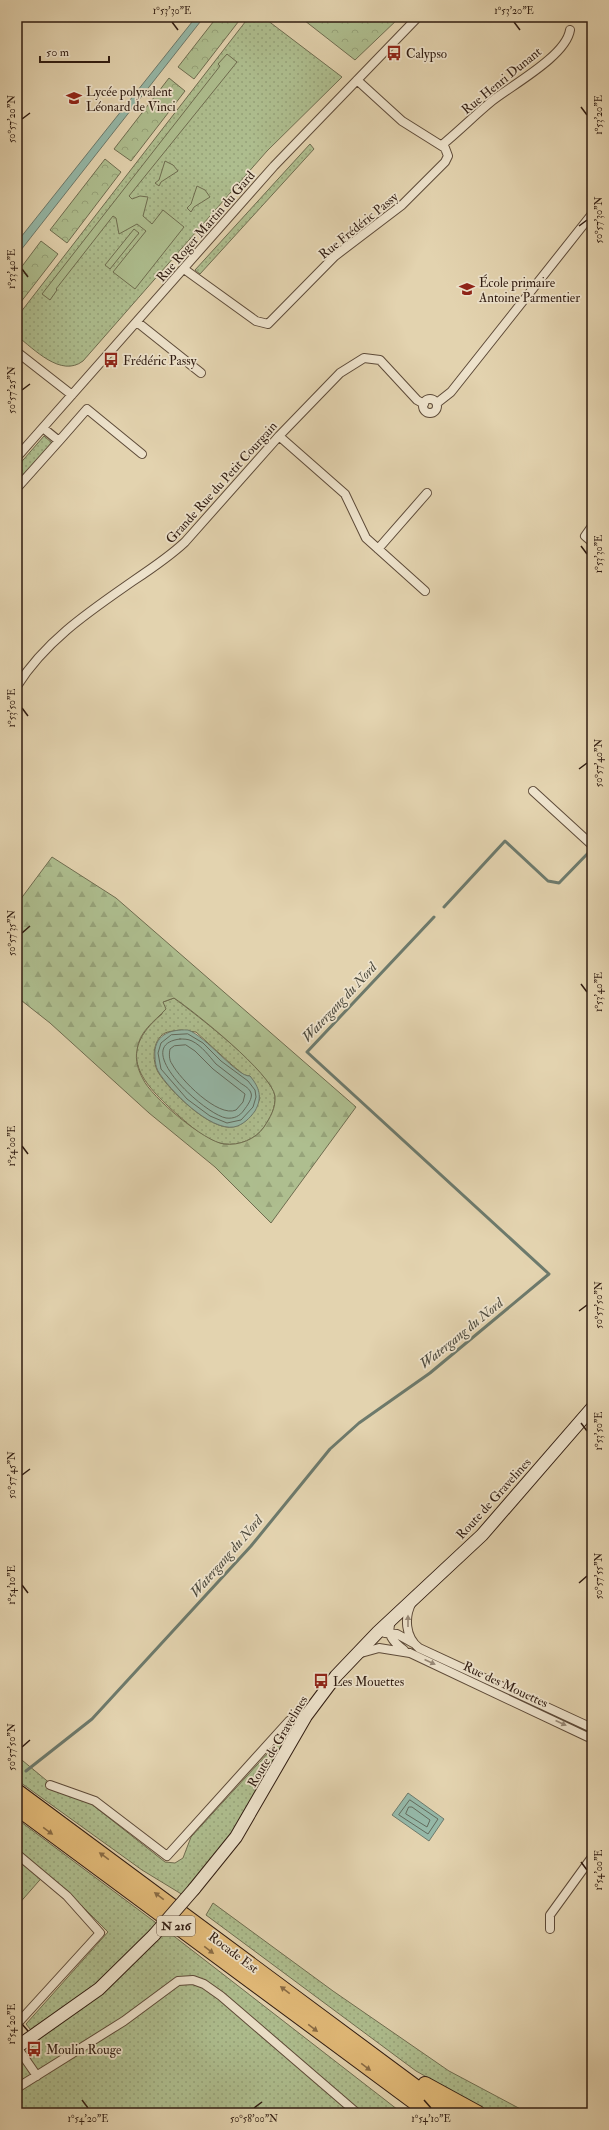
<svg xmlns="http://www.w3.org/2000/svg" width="609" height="2130" viewBox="0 0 609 2130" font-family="'IM FELL Double Pica',serif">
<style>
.grass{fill:url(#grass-dots);stroke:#6f6d50;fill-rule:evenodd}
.forest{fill:url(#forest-firs);stroke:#6f6d50;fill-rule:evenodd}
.park{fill:url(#park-crowns);stroke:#6f6d50}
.garden{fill:#aebe8f;stroke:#6f6d50}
.water{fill:#95b8a8;stroke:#6d7a6c}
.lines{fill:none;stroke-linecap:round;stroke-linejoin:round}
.shore{stroke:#626a5c;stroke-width:1}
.stream{stroke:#6d7a6c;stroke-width:3}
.minor-casing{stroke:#5d4a38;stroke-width:10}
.secondary-casing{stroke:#301c11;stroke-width:14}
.trunk-casing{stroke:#301c11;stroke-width:16}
.minor{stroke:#ede2cb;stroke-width:8}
.secondary{stroke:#ede2cb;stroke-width:12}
.trunk{stroke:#e2ba78;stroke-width:14}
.secondary-bridge-casing{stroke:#301c11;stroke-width:14;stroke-linecap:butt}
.secondary-bridge{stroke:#ede2cb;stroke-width:12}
.oneway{fill:#988977}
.oneway2{fill:#896b44}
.ticks{fill:none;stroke:#301c11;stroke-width:1.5}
.labels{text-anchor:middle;stroke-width:3.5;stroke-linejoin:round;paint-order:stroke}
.shield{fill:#ede2cb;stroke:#695749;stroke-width:1}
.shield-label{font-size:12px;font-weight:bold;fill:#301c11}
.poi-label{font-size:13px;fill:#301c11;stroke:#ede2cb;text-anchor:start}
.street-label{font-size:13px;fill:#301c11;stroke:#ede2cb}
.water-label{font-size:14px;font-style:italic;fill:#4e4b3e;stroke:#ede2cb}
.neatline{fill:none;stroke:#301c11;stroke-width:1.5}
.ticks-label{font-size:10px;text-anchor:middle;fill:#301c11}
</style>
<defs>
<pattern id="grass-dots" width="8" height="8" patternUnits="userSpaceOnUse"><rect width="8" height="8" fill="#aebe8f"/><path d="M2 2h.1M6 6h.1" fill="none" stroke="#96a37a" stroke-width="1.8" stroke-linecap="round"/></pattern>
<pattern id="forest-firs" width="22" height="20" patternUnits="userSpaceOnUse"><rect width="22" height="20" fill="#aebe8f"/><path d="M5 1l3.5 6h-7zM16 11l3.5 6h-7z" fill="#96a37a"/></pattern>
<pattern id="park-crowns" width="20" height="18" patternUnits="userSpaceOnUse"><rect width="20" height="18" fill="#aebe8f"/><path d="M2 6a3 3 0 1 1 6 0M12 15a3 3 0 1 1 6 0" fill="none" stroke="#96a37a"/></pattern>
</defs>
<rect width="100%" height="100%" fill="#e3d3af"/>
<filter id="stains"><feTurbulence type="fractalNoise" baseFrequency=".005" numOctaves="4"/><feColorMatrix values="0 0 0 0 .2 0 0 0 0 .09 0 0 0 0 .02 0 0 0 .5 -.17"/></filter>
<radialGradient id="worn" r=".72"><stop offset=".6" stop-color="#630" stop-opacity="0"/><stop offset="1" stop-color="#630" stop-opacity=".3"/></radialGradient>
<path class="grass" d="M249 17H263L342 77 267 151 83 361C61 378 34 349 17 336V317Z
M310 144 314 149 200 274 195 270Z
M44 436 52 443 17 482V467Z
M174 998C195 1014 272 1072 275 1096 276 1108 270 1118 264 1127 256 1139 239 1146 224 1144 207 1142 192 1127 179 1116 142 1083 114 1054 162 1014L163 1002ZM180 1030 196 1032 232 1065 244 1075 250 1076 260 1098C255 1111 247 1125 232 1127 209 1130 169 1090 158 1072 152 1061 152 1040 165 1033 169 1031 175 1031 180 1030Z
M295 1723 245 1814 217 1853 183 1895 142 1870 17 1780V1756L63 1794 90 1803 165 1862 175 1863 183 1858 191 1837 268 1753 291 1725Z
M17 1819 175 1937 402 2113H17V2058L40 2041 26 2024 108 1932 68 1892 45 1874 17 1906Z
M213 1903 333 1991 449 2071 528 2113H491L416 2071 206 1915Z"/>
<path class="forest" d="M52 857 116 898 356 1107 271 1223 215 1167 149 1113 50 1023 17 997V904ZM174 998C195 1012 272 1074 275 1096 276 1108 270 1118 264 1127 256 1139 239 1146 224 1144 205 1142 151 1097 143 1079 138 1070 135 1060 137 1050 139 1031 154 1022 166 1009L163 1002Z"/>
<path class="park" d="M217 17H242L194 79 178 67Z
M300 17H400L355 60Z
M169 78 185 91 131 161 114 149Z
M105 159 121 172 67 243 50 230Z
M41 241 58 254 17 307V273Z"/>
<path class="garden" d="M227 54 237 62 129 196 132 199 140 196 148 197 143 216 152 224 163 210 184 227 135 289 113 272 146 231 137 224 119 234 116 218 113 216 56 289 57 290 50 300 42 294 220 66 218 64Z
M165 161 173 165 178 171 161 182 159 186 155 183 159 180Z
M197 186 205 190 210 197 194 207 191 212 187 208 191 204Z
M134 229 139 233 110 269 105 265Z"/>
<path class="water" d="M196 17H204L17 255V242Z
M188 1030C206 1036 237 1077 250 1076 259 1087 263 1097 255 1111 250 1118 243 1125 234 1127 210 1131 170 1091 158 1071 156 1067 155 1062 155 1057 153 1035 170 1029 188 1030Z
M408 1793 444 1819 429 1841 392 1815Z"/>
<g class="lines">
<path class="shore" d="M188 1034 203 1043 221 1061 248 1081 255 1090 256 1097 253 1107 241 1120 227 1123 210 1116 187 1099 161 1069 158 1053 161 1043 171 1035Z
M180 1039C184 1039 188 1039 192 1041 202 1046 209 1056 216 1064 223 1070 231 1075 238 1081 242 1085 249 1087 251 1093 253 1098 247 1106 244 1110 240 1116 234 1119 226 1118 204 1114 129 1045 180 1039Z
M186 1045 195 1051 213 1069 245 1094 243 1102 236 1110C218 1118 180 1079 172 1064 169 1060 169 1054 170 1049L174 1046Z
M410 1800 438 1819 428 1834 399 1815Z
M409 1807H412L430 1820 427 1827 406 1814Z"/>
<path class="stream" d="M444 907 505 841 548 881 559 883 592 849
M26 1771 92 1719 251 1546 330 1449 359 1423 430 1373 549 1274 307 1052 434 917"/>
<defs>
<path id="minor" d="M442 145C459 131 475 115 492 101 512 85 566 56 570 30
M184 269 256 321 268 324 335 256 402 205 445 162 448 156 445 148 402 121 357 80
M137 322 201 373
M17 352 72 395
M423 406a7 7 0 1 1 14 0a7 7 0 1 1-14 0Z
M437 403 451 392 592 214
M43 428 59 441 87 409 142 454
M279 436 345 494 366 538 425 591
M17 457 274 166 418 17
M17 488 59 441
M592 526 585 536 592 542
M378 549 427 493
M17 686C46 640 90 611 133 581 151 569 169 557 185 542L279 436 340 373 364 358 380 360 417 400 424 404
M533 791 592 845
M412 1602C404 1617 405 1637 419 1648L592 1728
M392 1620C385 1633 393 1642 404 1650
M385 1633 397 1634 413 1643
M361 1653 379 1648 410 1653 592 1739
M50 1785 95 1801 167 1856 289 1721 297 1715 306 1716
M17 1854 67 1896 100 1933 17 2024
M550 1929V1915L592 1857
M17 2047 37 2076
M17 2088 124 2021 178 1981 193 1980 204 1984 221 1996 357 2113"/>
<path id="secondary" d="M194 1889 236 1837 306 1716 336 1676 378 1632 482 1535 592 1408
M17 2047 99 1989 154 1935"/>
<path id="trunk" d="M17 1791 451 2113
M17 1808 429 2113
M425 2084 478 2113"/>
</defs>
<use href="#minor" class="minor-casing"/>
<use href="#secondary" class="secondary-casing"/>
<use href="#trunk" class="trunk-casing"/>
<use href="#minor" class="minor"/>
<use href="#secondary" class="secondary"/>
<use href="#trunk" class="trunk"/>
<defs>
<path id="secondary-bridge" d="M154 1935 194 1889"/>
</defs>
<use href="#secondary-bridge" class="secondary-bridge-casing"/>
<use href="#secondary-bridge" class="secondary-bridge"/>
</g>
<defs><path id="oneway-solid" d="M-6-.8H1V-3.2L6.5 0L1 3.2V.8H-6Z"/></defs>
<g class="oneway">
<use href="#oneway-solid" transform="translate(408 1621) rotate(-90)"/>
<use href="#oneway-solid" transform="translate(430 1662) rotate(25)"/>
<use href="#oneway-solid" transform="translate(561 1723) rotate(25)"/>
</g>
<g class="oneway2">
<use href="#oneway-solid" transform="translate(48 1831) rotate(36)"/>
<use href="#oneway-solid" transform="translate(104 1856) rotate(-144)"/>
<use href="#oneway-solid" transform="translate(159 1896) rotate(-143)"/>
<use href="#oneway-solid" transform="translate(209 1950) rotate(37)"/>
<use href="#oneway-solid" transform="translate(285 1990) rotate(-143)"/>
<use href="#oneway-solid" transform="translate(313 2028) rotate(37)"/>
<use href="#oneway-solid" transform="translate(366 2067) rotate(37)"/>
</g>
<path class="ticks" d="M172 22 178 30M514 22 520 30M581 107 587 115M22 119 30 113M579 226 587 220M22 269 28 277M22 390 30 384M581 546 587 554M22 708 28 716M579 769 587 763M22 933 30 926M581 984 587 992M22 1146 28 1154M579 1311 587 1305M581 1423 587 1431M22 1475 30 1469M579 1583 587 1576M22 1585 28 1593M22 1747 30 1740M581 1862 587 1870M22 2024 28 2031M82 2100 88 2108M424 2100 431 2108M254 2108 262 2102"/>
<defs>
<symbol id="bus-bare" viewBox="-9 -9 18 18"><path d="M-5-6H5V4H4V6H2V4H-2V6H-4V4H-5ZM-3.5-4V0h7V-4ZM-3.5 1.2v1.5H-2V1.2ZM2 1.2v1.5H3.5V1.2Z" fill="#8f2418" stroke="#ede2cb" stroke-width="2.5" paint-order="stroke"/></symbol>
<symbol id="school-bare" viewBox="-9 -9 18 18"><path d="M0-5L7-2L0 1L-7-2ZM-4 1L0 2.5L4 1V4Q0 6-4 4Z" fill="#8f2418" stroke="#ede2cb" stroke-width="2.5" paint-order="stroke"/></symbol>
</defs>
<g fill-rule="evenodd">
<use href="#bus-bare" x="383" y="42" width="22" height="22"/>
<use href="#school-bare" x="63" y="87" width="22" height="22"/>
<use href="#school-bare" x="456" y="278" width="22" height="22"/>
<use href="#bus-bare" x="100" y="349" width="22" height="22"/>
<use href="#bus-bare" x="310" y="1670" width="22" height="22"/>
<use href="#bus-bare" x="23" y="2038" width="22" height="22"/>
</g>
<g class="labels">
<rect class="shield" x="157" y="1916" width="38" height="20" rx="3"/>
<g class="shield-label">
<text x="176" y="1930">N 216</text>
</g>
<g class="poi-label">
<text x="406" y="58">Calypso</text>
<text x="86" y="96">Lycée polyvalent<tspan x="86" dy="15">Léonard de Vinci</tspan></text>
<text x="479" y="287">École primaire<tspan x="479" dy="15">Antoine Parmentier</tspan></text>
<text x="123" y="365">Frédéric Passy</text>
<text x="333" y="1686">Les Mouettes</text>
<text x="46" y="2054">Moulin Rouge</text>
</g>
<g class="street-label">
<text transform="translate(501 80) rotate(-39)" y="5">Rue Henri Dunant</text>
<text transform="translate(358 225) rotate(-39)" y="5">Rue Frédéric Passy</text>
<text transform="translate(205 226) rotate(-49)" y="5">Rue Roger Martin du Gard</text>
<text transform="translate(221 482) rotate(-48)" y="5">Grande Rue du Petit Courgain</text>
<text transform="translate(493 1498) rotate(-48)" y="5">Route de Gravelines</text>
<text transform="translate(506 1684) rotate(25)" y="5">Rue des Mouettes</text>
<text transform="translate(277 1741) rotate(-59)" y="5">Route de Gravelines</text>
<text transform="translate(234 1952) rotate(37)" y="5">Rocade Est</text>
</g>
<g class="water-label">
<text transform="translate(339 1002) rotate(-47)" y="5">Watergang du Nord</text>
<text transform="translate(461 1333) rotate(-39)" y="5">Watergang du Nord</text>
<text transform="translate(226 1556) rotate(-49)" y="5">Watergang du Nord</text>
</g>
</g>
<rect width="609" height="2130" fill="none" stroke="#e3d3af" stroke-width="44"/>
<path d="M40 56v6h69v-6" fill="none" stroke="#301c11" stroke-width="2"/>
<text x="46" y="56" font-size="12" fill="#301c11" stroke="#ede2cb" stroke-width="3" paint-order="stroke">50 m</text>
<rect x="22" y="22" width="565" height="2086" class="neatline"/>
<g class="ticks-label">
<text x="172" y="14">1°53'30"E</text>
<text x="514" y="14">1°53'20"E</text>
<text transform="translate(598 115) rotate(-90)" y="4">1°53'20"E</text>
<text transform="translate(11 119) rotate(-90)" y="4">50°57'20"N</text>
<text transform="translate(598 220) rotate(-90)" y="4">50°57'30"N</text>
<text transform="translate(11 269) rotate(-90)" y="4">1°53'40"E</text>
<text transform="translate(11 390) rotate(-90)" y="4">50°57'25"N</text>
<text transform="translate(598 554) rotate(-90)" y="4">1°53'30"E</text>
<text transform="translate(11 708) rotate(-90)" y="4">1°53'50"E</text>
<text transform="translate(598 763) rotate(-90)" y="4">50°57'40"N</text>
<text transform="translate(11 933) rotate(-90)" y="4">50°57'35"N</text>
<text transform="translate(598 992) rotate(-90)" y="4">1°53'40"E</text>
<text transform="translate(11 1146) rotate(-90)" y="4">1°54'00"E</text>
<text transform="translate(598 1305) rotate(-90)" y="4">50°57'50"N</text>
<text transform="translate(598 1431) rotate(-90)" y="4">1°53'50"E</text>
<text transform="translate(11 1475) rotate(-90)" y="4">50°57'45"N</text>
<text transform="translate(598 1576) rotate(-90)" y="4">50°57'55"N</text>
<text transform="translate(11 1585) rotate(-90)" y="4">1°54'10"E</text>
<text transform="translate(11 1747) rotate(-90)" y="4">50°57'50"N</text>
<text transform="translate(598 1870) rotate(-90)" y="4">1°54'00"E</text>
<text transform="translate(11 2024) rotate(-90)" y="4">1°54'20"E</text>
<text x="88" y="2122">1°54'20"E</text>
<text x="254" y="2122">50°58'00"N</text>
<text x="431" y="2122">1°54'10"E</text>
</g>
<rect width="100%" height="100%" filter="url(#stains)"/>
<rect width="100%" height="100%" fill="url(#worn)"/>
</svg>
